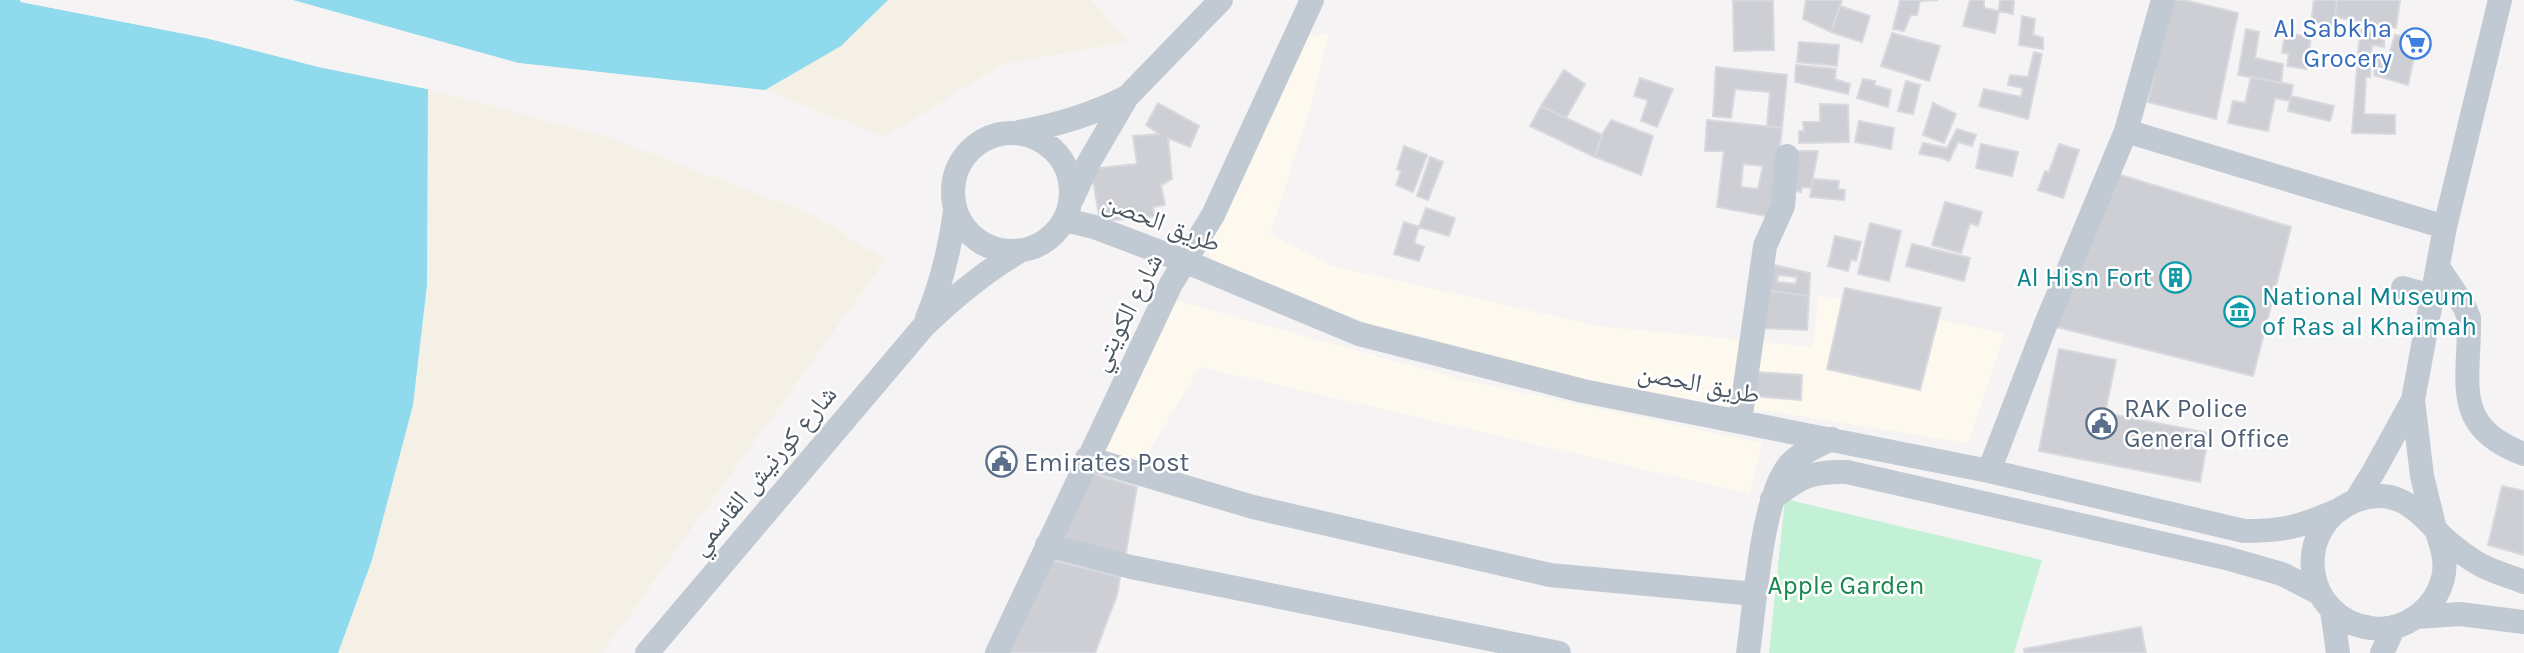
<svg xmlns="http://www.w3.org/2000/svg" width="2524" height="653" viewBox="0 0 2524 653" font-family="Karla,'Noto Naskh Arabic',sans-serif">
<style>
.commercial{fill:#fdf9ef}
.green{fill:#c3f1d5}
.sand{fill:#f5f0e5}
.water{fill:#90daee}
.pier{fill:#f5f3f3}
.building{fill:#cdcfd5;stroke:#d7d9de;stroke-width:2;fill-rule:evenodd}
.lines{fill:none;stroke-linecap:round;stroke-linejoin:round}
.minor{stroke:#c1cad2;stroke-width:24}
.labels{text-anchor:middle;stroke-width:5;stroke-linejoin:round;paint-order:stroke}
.shop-label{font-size:26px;fill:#366cbe;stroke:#fff;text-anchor:end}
.street-label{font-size:26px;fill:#4a5661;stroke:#fff}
.culture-label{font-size:26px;fill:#0d838f;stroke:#fff;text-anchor:end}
.service-label{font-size:26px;fill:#4e5e75;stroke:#fff;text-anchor:start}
.park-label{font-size:26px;fill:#17864f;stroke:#fff}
</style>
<rect width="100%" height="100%" fill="#f5f3f3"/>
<path class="commercial" d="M1329 34 1309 114 1270 234 1332 266 1599 326 1813 347 1818 295 2005 333 1968 443 1763 410 1643 400 1395 334 1211 262 1206 242 1305 37Z
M1167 298 1467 381 1762 443 1750 494 1200 367 1142 463 1098 450Z"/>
<path class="green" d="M1785 499 2042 560 2014 653H1769Z"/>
<path class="sand" d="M888 0H1091L1127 41 1001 65 885 137 765 90 841 46Z
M428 89 607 137 813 215 885 260 602 653H338L372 560 413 405 427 285Z"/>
<path class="water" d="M0 0H20L21 2 206 38 319 67 428 89 427 285 413 405 372 560 338 653H0Z
M293 0H888L841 46 765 90 518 63Z"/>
<path class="pier" d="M20 0 104 13 207 35 320 64 429 86 432 90 319 67 206 38 21 2Z
M290 0 518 63 769 91 764 93 517 66 292 3Z"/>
<path class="building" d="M1773 0 1774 50 1734 51 1733 1Z
M1806 0H1842L1831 32 1803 19Z
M1900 0H1938L1920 1 1917 15H1911L1904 31 1893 29Z
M1970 0H1984V8L1999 11 1995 33 1963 26Z
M2000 0H2014L2013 14 1999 11Z
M2170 0H2184L2238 13 2216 119 2148 102Z
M2314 0H2337L2333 27 2311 23Z
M2337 0H2400L2396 28 2335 17Z
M1840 6 1870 16 1862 42 1831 32Z
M2022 16 2035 19 2033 35 2043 38V49L2019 45Z
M2246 29 2259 32 2255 58 2283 64 2281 83 2238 75Z
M2360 30 2384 34V47L2372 45 2370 77H2366L2364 114 2395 115V134L2352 133Z
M1892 33 1940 46 1929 81 1881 66Z
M2285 33 2311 37 2306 69 2287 66 2289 54 2282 53Z
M2395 35 2418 39 2408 85 2374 75 2377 55 2388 58Z
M1799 42 1839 45 1837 66 1797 62Z
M2034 52 2042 54 2028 119 1979 106 1984 89 2021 97 2023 88 2008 85 2010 75 2028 77Z
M1796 65 1836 69 1835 79 1850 84 1848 94 1795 82Z
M1716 67 1787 75 1782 128 1767 126 1770 92 1735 89 1731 118 1713 116Z
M1564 70 1585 84 1566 118 1541 106Z
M2251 77 2293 85 2290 101 2275 98 2268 131 2228 123 2233 101 2245 103Z
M1640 78 1673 89 1657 127 1641 121 1648 100 1634 96Z
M1863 79 1875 81 1874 85 1891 90 1888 107 1857 98Z
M1906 81 1920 85 1913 114 1898 111Z
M2291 96 2334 106 2330 121 2288 111Z
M1158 103 1199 126 1190 147 1168 138 1172 179 1161 185 1165 205 1153 207 1155 217 1100 221 1091 169 1137 164 1133 136 1159 134 1146 125Z
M1933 103 1956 114 1944 143 1923 135Z
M1820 104 1848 105 1849 142 1799 143V131H1804L1803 122H1820Z
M1541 106 1602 135 1595 157 1530 126Z
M1611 120 1653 136 1641 175 1595 157 1602 135Z
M1707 120 1782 128 1772 217 1717 207 1724 151H1705ZM1743 164 1763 166 1758 189 1741 187Z
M1859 121 1894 128 1891 149 1855 142Z
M1957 129 1976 135 1972 146 1958 142 1949 161 1942 158 1919 154 1923 143 1947 148Z
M1981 144 2018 152 2012 176 1976 168Z
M2059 144 2079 150 2063 198 2038 190 2045 171 2049 172Z
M1404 146 1427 155 1413 192 1396 185 1401 171 1397 169Z
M1798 151H1818L1811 188 1802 187 1801 192 1792 190Z
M1430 157 1443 162 1428 200 1417 196Z
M2114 173 2291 227 2253 376 2053 326Z
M1813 179 1839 181 1838 189 1845 190 1844 200 1810 197Z
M1945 202 1982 212 1978 226 1970 223 1961 253 1932 245Z
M1426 208 1455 218 1449 236 1419 227Z
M1404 222 1419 227 1414 243 1424 247 1419 261 1394 254Z
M1870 223 1901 231 1889 281 1858 274Z
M1835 236 1861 242 1856 261 1851 259 1848 271 1828 266Z
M1912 244 1970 258 1964 281 1906 266Z
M1765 263 1810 273 1809 296 1762 290ZM1778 275 1797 277 1796 284 1777 282Z
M1845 288 1941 308 1920 390 1827 369Z
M1762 290 1809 296 1807 330 1757 328Z
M2059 349 2116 360 2105 413 2209 433 2200 482 2039 451Z
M1754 372 1802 375 1801 400 1752 396Z
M1087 472 1137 487 1125 558 1057 535Z
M2502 486 2524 491V555L2488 545Z
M1052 560 1120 577 1117 595 1095 653H1010Z
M2141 627 2146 653H2025L2024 649Z"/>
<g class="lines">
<path class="minor" d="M2126 131 2163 0
M1019 132C1058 125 1091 115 1127 97
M953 192a59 59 0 1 1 118 0a59 59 0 1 1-118 0Z
M1072 199 1089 162 1127 97 1221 0
M1065 220 1094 227 1184 261 1359 334 1583 391 1989 471 2244 531C2284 531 2299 527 2336 511
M2438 267 2464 306 2469 318C2470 382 2450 427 2524 454
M2403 288 2432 296
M927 318C942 282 950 249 955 211
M1740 421 1765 246 1783 206 1787 156
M1087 458 1253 507 1550 575 1755 594
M1989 471 2045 326 2126 131 2445 227
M1772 499C1800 477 1810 471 1847 472L2226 558 2282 574 2319 593
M2356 500 2374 471 2413 400
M2434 525 2422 476 2413 400 2445 227 2500 0
M2437 532C2442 547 2447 562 2443 578 2435 610 2403 633 2371 628 2302 619 2291 527 2355 501 2391 486 2415 506 2437 531 2445 541 2468 558 2479 564 2492 572 2510 576 2524 582
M1047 545 1131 567 1559 653
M2332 610 2338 653
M2417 617 2460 614 2524 622
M647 653 924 326C954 297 984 272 1020 251
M997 653 1171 284 1213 215 1312 0
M1748 653C1755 607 1761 497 1790 464 1801 452 1819 445 1832 439
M2382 653 2394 627"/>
</g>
<defs>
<symbol id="supermarket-ring" viewBox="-11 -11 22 22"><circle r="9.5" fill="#fff" stroke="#3f7fe0" stroke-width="1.5"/><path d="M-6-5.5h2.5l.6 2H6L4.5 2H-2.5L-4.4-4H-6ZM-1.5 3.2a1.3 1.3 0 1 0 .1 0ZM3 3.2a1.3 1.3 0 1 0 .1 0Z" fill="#3f7fe0"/></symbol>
<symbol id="building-ring" viewBox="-11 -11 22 22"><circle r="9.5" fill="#fff" stroke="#0f9aa8" stroke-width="1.5"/><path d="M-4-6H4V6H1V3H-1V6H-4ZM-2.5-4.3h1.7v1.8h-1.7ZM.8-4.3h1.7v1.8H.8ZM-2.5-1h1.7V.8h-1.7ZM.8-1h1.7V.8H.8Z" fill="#0f9aa8"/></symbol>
<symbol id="museum-ring" viewBox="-11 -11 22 22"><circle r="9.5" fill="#fff" stroke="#0f9aa8" stroke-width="1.5"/><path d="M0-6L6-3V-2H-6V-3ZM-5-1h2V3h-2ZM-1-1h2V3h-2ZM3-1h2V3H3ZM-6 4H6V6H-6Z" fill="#0f9aa8"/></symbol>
<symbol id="civic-ring" viewBox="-11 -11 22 22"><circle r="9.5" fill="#fff" stroke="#5c6f8a" stroke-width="1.5"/><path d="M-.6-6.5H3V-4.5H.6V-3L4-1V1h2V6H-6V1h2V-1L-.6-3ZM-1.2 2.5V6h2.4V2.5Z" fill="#5c6f8a"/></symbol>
</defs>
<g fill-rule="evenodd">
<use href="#supermarket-ring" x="2398" y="26" width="35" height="35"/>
<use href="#building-ring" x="2158" y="260" width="35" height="35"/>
<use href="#museum-ring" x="2222" y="294" width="35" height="35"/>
<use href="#civic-ring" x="2084" y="406" width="35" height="35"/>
<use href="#civic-ring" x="984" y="444" width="35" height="35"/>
</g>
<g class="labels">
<g class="shop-label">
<text x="2392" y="37">Al Sabkha<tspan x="2392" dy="30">Grocery</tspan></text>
</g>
<g class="street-label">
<text transform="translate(1162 222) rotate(21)" y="9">طريق الحصن</text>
<text transform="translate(1126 312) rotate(-63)" y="9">شارع الكويتي</text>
<text transform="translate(1699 383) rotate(11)" y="9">طريق الحصن</text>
<text transform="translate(763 470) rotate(-50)" y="9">شارع كورنيش القاسمي</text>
</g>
<g class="culture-label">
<text x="2152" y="286">Al Hisn Fort</text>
<text x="2262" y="305" text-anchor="start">National Museum<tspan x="2262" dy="30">of Ras al Khaimah</tspan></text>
</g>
<g class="service-label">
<text x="2124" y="417">RAK Police<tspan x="2124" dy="30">General Office</tspan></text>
<text x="1024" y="471">Emirates Post</text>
</g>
<g class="park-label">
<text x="1846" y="594">Apple Garden</text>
</g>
</g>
</svg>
